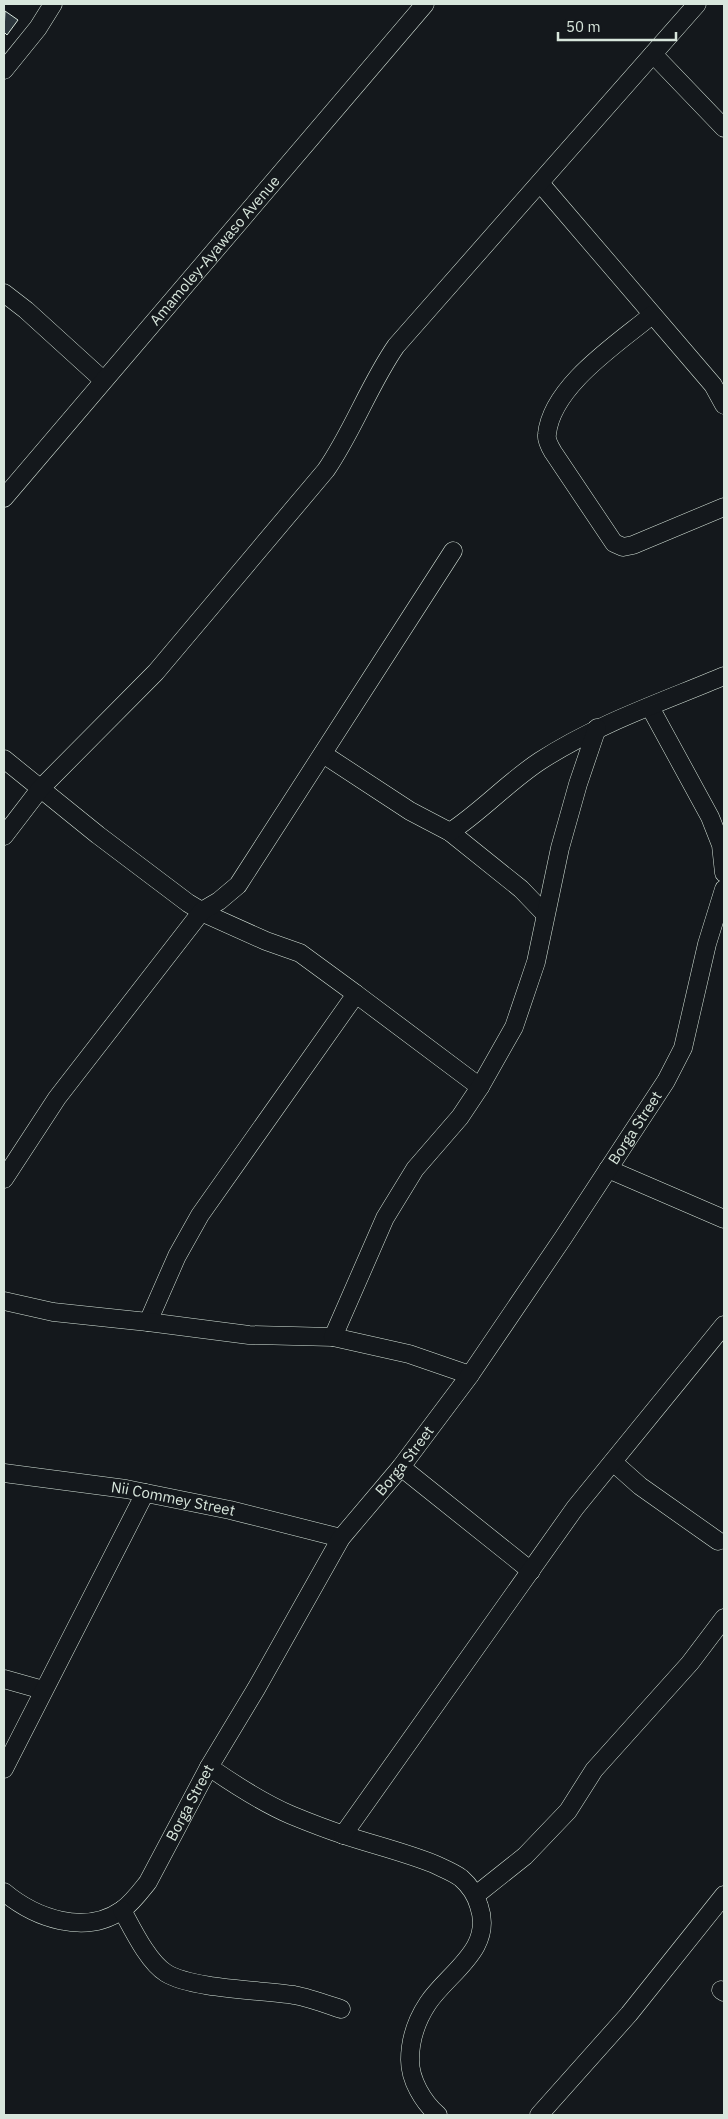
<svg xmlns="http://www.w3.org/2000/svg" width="728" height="2119" viewBox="0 0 728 2119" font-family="'IBM Plex Sans',sans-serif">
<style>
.building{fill:#2c363c;stroke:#d8e6dc}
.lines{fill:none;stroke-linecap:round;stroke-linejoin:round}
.minor-casing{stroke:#d8e6dc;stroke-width:19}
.minor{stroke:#14181c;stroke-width:18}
.labels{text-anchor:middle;stroke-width:4;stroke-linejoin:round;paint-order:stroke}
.street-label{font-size:15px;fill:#d8e6dc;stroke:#14181c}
</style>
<rect width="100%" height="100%" fill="#14181c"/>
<path class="building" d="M5 11 18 20 7 35 4 32Z"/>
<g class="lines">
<defs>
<g id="minor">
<path d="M653 54 724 128"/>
<path d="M4 70 38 28 53 4"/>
<path d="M540 183 713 385 724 405"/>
<path d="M4 293 26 310 103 380"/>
<path d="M652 315C617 344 552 386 547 434 546 439 550 447 553 452L614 543 623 547 633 545 724 507"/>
<path id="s1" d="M4 498 425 4"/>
<path d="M650 707 710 817 721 845 724 873"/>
<path d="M323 754 410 811 450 832 521 889 545 914"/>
<path d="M4 759 98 835 188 903 208 915 266 941 300 953 356 994 200 1215 177 1256 148 1322"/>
<path d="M450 832C482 811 508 782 540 761 597 724 662 702 724 676"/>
<path d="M4 836 40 789 156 672 326 470C353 431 369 385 396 346L697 4"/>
<path d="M356 994 480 1087"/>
<path d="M608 1169 724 1219"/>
<path d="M4 1179 57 1098 202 911 219 901 238 885 453 551"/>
<path d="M4 1301 53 1312 148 1322 249 1335 333 1337 409 1354 470 1375"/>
<path d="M333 1337 385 1218 415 1169 460 1117 480 1087 514 1027 536 962 560 848 578 784 597 728"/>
<path d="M613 1462 640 1486 718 1541"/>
<path d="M401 1467 531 1571"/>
<path id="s2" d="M4 1473 126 1489 230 1510 341 1538"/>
<path d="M4 1679 43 1690"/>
<path d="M209 1767C235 1785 261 1802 291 1815 308 1822 326 1829 344 1835 374 1845 404 1852 434 1864 442 1868 453 1872 461 1878 469 1885 476 1895 479 1906 494 1949 449 1972 428 2003 416 2021 410 2038 410 2060 410 2080 423 2102 438 2115"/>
<path d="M4 1769 145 1493"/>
<path d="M343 1835 575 1508 724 1325"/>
<path id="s3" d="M4 1892C35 1918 85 1936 122 1910 132 1903 140 1892 148 1882L209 1767 256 1689 341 1538 401 1467 470 1375 563 1238 666 1081 683 1048 707 944 724 889"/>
<path d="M476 1895 525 1856 568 1811 594 1770 690 1663 724 1618"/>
<path d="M122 1910C132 1928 148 1962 166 1973 192 1989 261 1990 294 1995 310 1998 326 2004 341 2009"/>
<path d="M721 1990 724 1992"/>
<path d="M539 2115 629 2014 724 1895"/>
</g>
</defs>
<use href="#minor" class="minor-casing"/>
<use href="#minor" class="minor"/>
</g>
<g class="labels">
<g class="street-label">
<text dy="5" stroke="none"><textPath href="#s1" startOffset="325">Amamoley-Ayawaso Avenue</textPath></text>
<text dy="5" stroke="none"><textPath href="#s3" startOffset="1066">Borga Street</textPath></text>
<text dy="5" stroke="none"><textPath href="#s3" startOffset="661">Borga Street</textPath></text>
<text dy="5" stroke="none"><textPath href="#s2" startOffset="171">Nii Commey Street</textPath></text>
<text dy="5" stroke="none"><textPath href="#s3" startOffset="256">Borga Street</textPath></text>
</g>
</g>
<rect width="728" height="2119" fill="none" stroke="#d8e6dc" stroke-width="10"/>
<path d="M558 32v8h118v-8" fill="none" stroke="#d8e6dc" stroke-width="2.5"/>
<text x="566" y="32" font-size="15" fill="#d8e6dc" stroke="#14181c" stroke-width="4" paint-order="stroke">50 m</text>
</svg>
